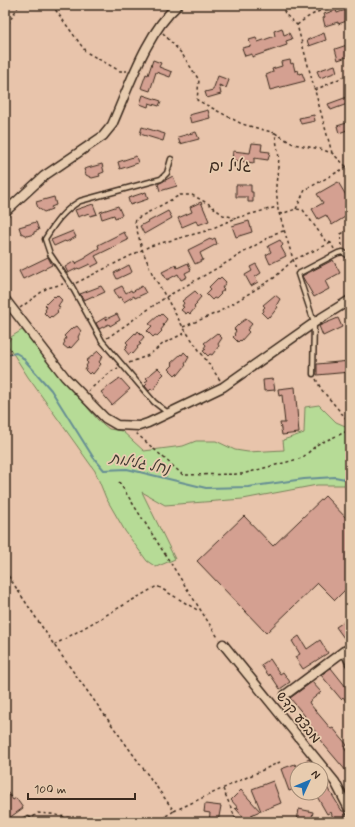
<svg xmlns="http://www.w3.org/2000/svg" width="355" height="827" viewBox="0 0 355 827" font-family="Mynerve,'Playpen Sans Hebrew',sans-serif">
<style>
.green{fill:#b6db96;stroke:#78825a}
.lines{fill:none;stroke-linecap:round;stroke-linejoin:round}
.stream{stroke:#668e94;stroke-width:2}
.building{fill:#d4a091;stroke:#3b2a1e}
.service-casing{stroke:#3b2a1e;stroke-width:7}
.minor-casing{stroke:#3b2a1e;stroke-width:11}
.path{stroke:#3b2a1e;stroke-width:1.5;stroke-dasharray:3 3;stroke-linecap:butt}
.service{stroke:#e8ccaf;stroke-width:4}
.minor{stroke:#e8ccaf;stroke-width:8}
.labels{text-anchor:middle;stroke-width:3.5;stroke-linejoin:round;paint-order:stroke}
.street-label{font-size:14px;fill:#3b2a1e;stroke:#e8ccaf}
.water-label{font-size:15px;font-style:italic;fill:#423b32;stroke:#e8ccaf}
.quarter-label{font-size:16px;fill:#3b2a1e;stroke:#e8ccaf}
</style>
<rect width="100%" height="100%" fill="#e8c4ab"/>
<filter id="ink" filterUnits="userSpaceOnUse"><feTurbulence type="fractalNoise" baseFrequency=".025" numOctaves="2"/><feDisplacementMap in="SourceGraphic" scale="8" xChannelSelector="R" yChannelSelector="G"/><feConvolveMatrix kernelMatrix="1 2 1 2 8 2 1 2 1" color-interpolation-filters="sRGB"/></filter>
<g filter="url(#ink)">
<path class="green" d="M22 330 98 420 109 429 122 431 144 451 183 446 196 441H216L235 450 248 452 284 450 283 440 304 433 305 407 319 405 336 422 350 428V485H317L243 499 165 505 142 492 175 559 156 567 147 561 125 531 106 498 95 471 28 377 7 344 11 337Z"/>
<g class="lines">
<path class="stream" d="M5 355 16 353 21 356 51 390 93 457 104 470 127 469 206 488 248 487 304 479 335 477 350 480"/>
</g>
<path class="building" d="M348 9 350 18 346 19 347 21 338 24V22L325 26 323 18 325 17 324 14 336 10 337 13Z
M282 28 284 35 289 33 292 39 286 41 287 45 252 57V54L245 56 242 48 251 46 249 40 256 38 258 42 275 36 274 31Z
M324 33 326 40 309 46 307 40Z
M350 44V56L338 60 335 49Z
M153 60 161 63 159 67 172 72 170 77 156 72 150 91 141 88 146 74 148 75Z
M290 60 291 64 293 63 295 71 298 70 299 74 302 73 305 81 270 90 266 75 273 72 272 69 282 66 281 62Z
M335 65 337 72 320 78 317 71Z
M218 76 229 80 226 88 219 85 221 94 207 98 205 92 213 90Z
M143 95 161 101 159 106 149 103 148 107 140 104Z
M350 96V103L331 110 328 104Z
M208 110 210 118 191 123 189 115Z
M314 115 315 121 301 124 299 118Z
M350 122V129L339 133 337 126Z
M142 127 165 134 163 141 140 134Z
M196 132 199 139 180 144 178 137Z
M252 143 262 144 261 151 270 152 268 160 254 158V163L232 160 233 151 250 153Z
M136 156 138 163 120 169 118 162Z
M102 164 104 172 99 174 100 176 92 178 86 175 84 169Z
M173 176 177 186 160 191 158 184Z
M338 182 350 202V214L332 225 326 215 318 219 312 209 323 203 317 194Z
M236 185H251V192H253V202H248V197H236Z
M146 192 148 199 130 205 128 198Z
M54 197 56 205 51 207 52 209 44 212 38 208 36 202Z
M201 202 209 221 198 225 196 221 182 227 178 218 192 212 190 207Z
M93 204 97 214 90 216 89 213 78 217 75 210Z
M118 206 122 215 115 218 114 215 102 219 100 212Z
M168 211 172 218 144 234 140 226Z
M249 221 252 232 236 237 232 226Z
M36 222 39 230 34 232V234L27 236 21 233 19 227Z
M73 231 76 237 66 242 65 241 54 246 51 240Z
M124 232 128 240 95 256 99 263 91 267 90 264 79 269 78 268 68 273 65 267 75 261 77 264 76 263 86 258V256L99 248 98 245Z
M215 238 217 244 200 253 203 260 195 264 188 250 210 239 211 240Z
M280 240 283 245 281 247 286 256 270 264 266 255 271 252 268 246Z
M48 257 52 265 23 279 19 271Z
M333 260 340 273 325 281 329 289 314 297 302 276Z
M188 263 191 270 185 273 187 277 181 280 178 274 167 280 162 272 176 265 177 268Z
M256 264 261 273 255 277 258 282 251 286 245 275 252 271 250 267Z
M129 265 132 272 117 279 114 273Z
M221 277 226 282 222 288 224 290 220 293 221 294 216 299 214 298 212 300 206 294 211 289 209 287 218 278 219 279Z
M101 286 105 292 94 297 93 296 84 300 80 294Z
M122 286 126 293 131 290 132 292 142 286 146 293 135 298 134 296 124 302 121 297 118 298 114 290Z
M195 291 201 297 196 303 197 304 194 307 195 308 190 314 188 312 186 314 181 310 184 307 182 306 184 303 182 301Z
M57 295 62 300 58 306 60 307 57 311 58 312 52 317 51 316 49 318 44 313 46 311 45 310 47 307 45 305 54 296 55 297Z
M275 295 280 299 276 306 278 307 270 317 269 316 267 318 262 313 264 311 263 309 265 307 263 305Z
M117 314 120 320 110 326 109 324 99 329 96 323 106 317 107 320 106 319Z
M162 314 167 319 163 325 164 326 161 330 162 331 157 336 155 335 153 337 147 331 152 326 149 324 159 315 160 316Z
M338 318 342 327 323 336 319 326Z
M246 319 252 324 247 330 249 332 241 341 240 340 238 342 233 337 235 335 234 334 236 331 234 329 240 323Z
M77 326 81 331 78 337 79 339 71 348 70 347 68 349 63 345 65 342 64 341 66 338 64 336 73 327 74 328Z
M138 331 144 337 139 343 141 344 137 347 138 348 133 354 131 352 129 355 125 350 127 348 126 346 128 344 126 342 135 333 136 334Z
M217 333 222 338 218 344 219 346 212 355 210 354 208 356 203 351 206 349 204 348 206 345 204 343Z
M98 351 103 356 99 362 101 364 93 374 91 372 89 374 85 370 87 367 86 366 88 363 86 361Z
M184 352 189 357 185 364 186 365 178 375 177 373 175 375 169 369 173 365 171 363 181 354 182 355Z
M350 361V372L317 375V364Z
M158 368 164 374 159 379 160 380 157 384H158L153 390 151 389 149 391 145 386 147 384 145 382 148 380 146 378Z
M120 378 130 389 112 405 101 392Z
M273 379 275 390 264 391 263 380Z
M295 387 299 433 282 435 280 423H285L282 395 279 396 278 389Z
M325 496 350 522V585L335 600 318 583 266 633 197 561 244 516 273 546Z
M348 619 350 623V634L344 638 336 627Z
M299 636 307 649 320 640 328 653 303 669 295 657 300 654 292 641Z
M270 659 280 674 283 672 290 682 280 689 270 674 269 676 261 665Z
M331 668 350 692V706L343 697 341 699 321 675Z
M312 682 321 692 309 702 310 704 331 729 333 728 347 745 344 748 350 755V770L347 772 319 739 321 738 303 717 305 716 290 698Z
M309 759 314 769H297V788L289 791 281 769 295 764 296 766Z
M321 773 330 793H331L342 811H344L348 822H334L331 812 327 814 315 793H321Z
M273 781 281 803 261 811 252 789Z
M5 789 13 800 16 798 23 808 5 821Z
M241 790 260 811 251 815 258 822H248L235 808 239 809 231 800Z
M205 804 221 806 218 822H209L210 813 204 812Z
M299 809 313 812 311 822 297 821Z"/>
<g class="lines">
<defs>
<path id="service" d="M313 374 314 322 298 274 338 253 343 252 350 257
M168 413 154 402 102 341 71 285 50 254 45 239C55 223 63 211 80 201L161 179 167 173 171 159"/>
<path id="minor" d="M5 212 44 176 103 136 112 125C129 87 146 33 178 5
M5 299 65 377 105 418 117 425 139 426 148 423 223 387 321 318 350 300
M223 644 335 782 350 811
M349 650 347 656 350 663
M285 695 344 651 350 649
M26 822 27 821"/>
</defs>
<use href="#service" class="service-casing"/>
<use href="#minor" class="minor-casing"/>
<path class="path" d="M52 5 86 52 120 71H127
M281 5 286 15 297 25 332 153
M297 25C309 15 321 10 336 5
M5 29 19 5
M163 33 182 54 199 80 197 100 242 124 275 133 279 158 276 185 278 210 281 214 296 209 303 210 325 240 331 243 334 249
M315 90 350 74
M275 133 293 144 320 149 332 153 350 170
M296 209 305 190 350 165
M279 213 296 269
M342 246 341 234 350 229
M76 283 150 246 206 231 236 218 277 207
M20 308 47 288 63 284
M183 327 219 312 274 278 293 260 331 243
M107 338 166 297 221 266 276 233 284 231
M129 363 149 355 164 343 187 332
M316 379 321 389 350 423
M220 380 183 327 152 273 142 249 135 223 136 219 180 195H192L209 204 223 215 236 218
M88 391 112 371 118 368
M136 433 183 475 242 474 302 458 318 444 350 430
M119 482 219 639
M5 571 54 645 174 811 156 822
M54 645 157 586 199 611
M223 789 237 822
M174 811 280 762
M33 817 38 813 51 814 90 822"/>
<use href="#service" class="service"/>
<use href="#minor" class="minor"/>
</g>
</g>
<g class="labels">
<g class="street-label">
<text transform="translate(299 717) rotate(51)" y="5">מבצע קדש</text>
</g>
<g class="water-label">
<text transform="translate(140 463) rotate(11)" y="5">נחל גלילות</text>
</g>
<g class="quarter-label">
<text x="230" y="171">גליל ים</text>
</g>
</g>
<rect width="355" height="827" fill="none" stroke="#e8ccaf" stroke-width="20"/>
<rect x="10" y="10" width="335" height="807" fill="none" stroke="#3b2a1e" stroke-width="1.5" filter="url(#ink)"/>
<g transform="translate(309 781) rotate(46)"><circle r="19" fill="#e8ccaf" stroke="#a38b75"/>
<path d="M0-3L7 15L0 10L-7 15Z" fill="#1f6fb2"/>
<text y="-6" font-size="11" font-weight="bold" text-anchor="middle" fill="#3b2a1e">N</text>
</g>
<path d="M28 793v6h107v-6" fill="none" stroke="#3b2a1e" stroke-width="2"/>
<text x="34" y="793" font-size="12" fill="#3b2a1e" stroke="#e8ccaf" stroke-width="3" paint-order="stroke">100 m</text>
</svg>
